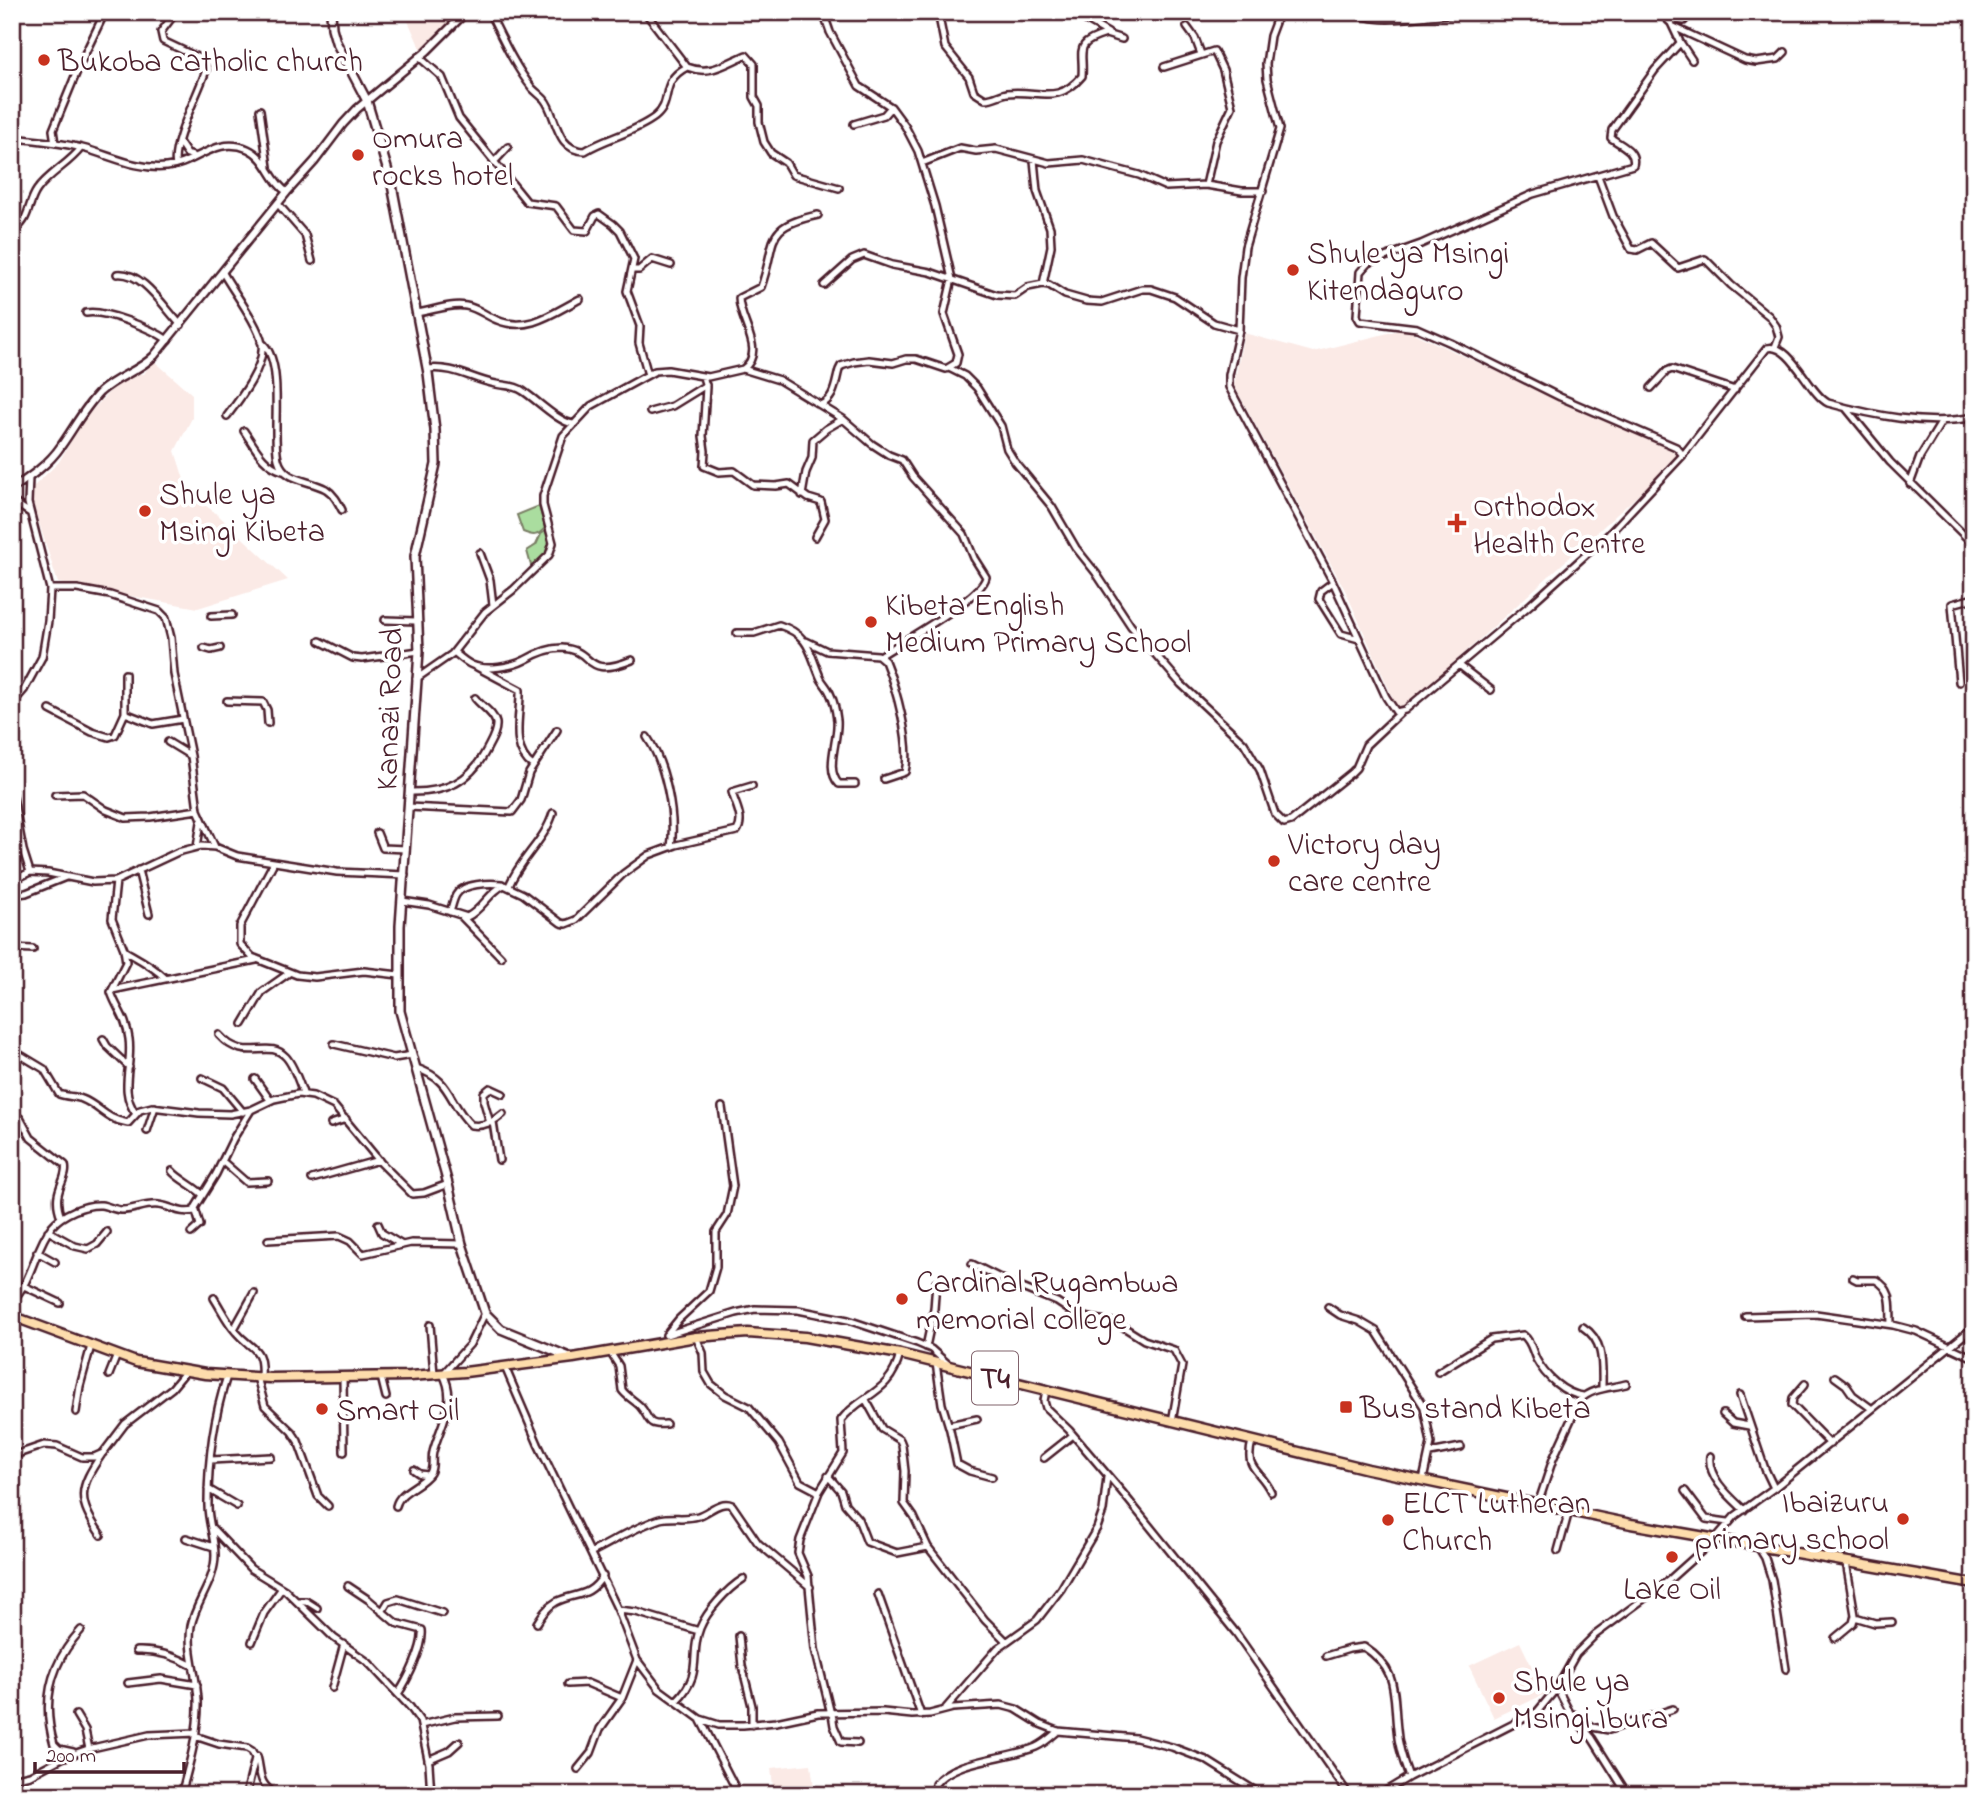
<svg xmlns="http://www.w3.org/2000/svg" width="1986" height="1807" viewBox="0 0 1986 1807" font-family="'Indie Flower',sans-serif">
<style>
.built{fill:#fbeae6}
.green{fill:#aadd9f;stroke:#7a7e65;stroke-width:2}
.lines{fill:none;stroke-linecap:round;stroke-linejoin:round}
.minor-casing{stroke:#4a1f2b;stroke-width:10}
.tertiary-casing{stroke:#4a1f2b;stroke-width:11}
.secondary-casing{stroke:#4a1f2b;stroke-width:12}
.trunk-casing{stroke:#4a1f2b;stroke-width:13}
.minor{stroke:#fff;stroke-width:5}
.tertiary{stroke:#fff;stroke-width:6}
.secondary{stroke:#fff;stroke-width:7}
.trunk{stroke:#fddcac;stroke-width:8}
.poi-dot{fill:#c8321e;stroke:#fff;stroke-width:2.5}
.labels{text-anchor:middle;stroke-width:7;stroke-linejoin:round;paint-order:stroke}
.shield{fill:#fff;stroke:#80626b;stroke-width:2}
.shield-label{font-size:30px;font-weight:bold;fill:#4a1f2b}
.poi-label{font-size:32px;fill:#4a1f2b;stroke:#fff;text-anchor:start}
.street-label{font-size:32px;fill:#4a1f2b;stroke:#fff}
</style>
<rect width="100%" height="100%" fill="#fff"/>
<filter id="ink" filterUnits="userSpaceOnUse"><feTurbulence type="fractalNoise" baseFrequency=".0143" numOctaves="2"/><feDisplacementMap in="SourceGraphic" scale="14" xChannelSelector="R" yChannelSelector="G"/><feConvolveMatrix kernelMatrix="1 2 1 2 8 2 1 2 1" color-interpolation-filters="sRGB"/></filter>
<g filter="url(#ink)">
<path class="built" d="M404 12H460L421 50Z
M1404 329 1682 455 1405 707 1396 705 1346 592 1234 385 1244 333 1313 352Z
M153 360 192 394V418L175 451 188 492 218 515 288 580 198 608 58 583 29 491 59 462 83 420 115 386 134 374H144Z
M1520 1642 1545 1694 1494 1718 1469 1666Z
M811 1764 815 1795H774L771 1768Z"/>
<path class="green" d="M539 506 545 528C537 537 533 536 523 532L517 515Z
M546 531 551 549 532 569 527 551 536 545 541 534Z"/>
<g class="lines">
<defs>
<path id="minor" d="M176 12 161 32 163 41 199 58 203 61 206 70C200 90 170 147 176 165
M489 12C502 38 514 65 532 88 536 92 540 95 544 99 557 114 555 151 585 151 606 138 634 133 655 117 674 102 658 82 687 67 710 76 725 64 746 55L754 64V97L759 106V122L764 142 771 153 786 163 793 175 839 188
M645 12 687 67
M938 12 945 47 969 77 974 92 985 99C994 99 1000 94 1007 93 1038 89 1057 106 1082 76 1084 50 1073 44 1106 34L1122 39
M1279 12 1270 36 1266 64 1267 79 1280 129 1245 247 1241 278 1239 330 1229 375V387L1333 582 1386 697 1396 712 1405 710 1531 604 1609 534 1683 455 1767 348C1791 342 1809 394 1828 403 1872 415 1928 427 1974 417
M1357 12C1372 25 1421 16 1440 15 1453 13 1465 16 1478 12
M1659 12 1671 23 1680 42 1692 60
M1082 18 1108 33
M1668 19 1684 21 1691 12
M1187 27 1195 38 1201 54
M1674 27 1745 60 1756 62 1778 59 1785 52
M1680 43 1655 70 1612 130 1611 138C1621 145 1637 151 1633 165L1533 194 1421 244 1368 263 1360 272 1357 316 1360 321 1417 328 1451 343 1560 397 1676 447 1683 455
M419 57 442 77 459 118 527 202 556 206 574 230 587 231 595 216 599 214 613 224 620 231 634 259 627 291 640 326 639 343 648 375
M1164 67 1214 51 1223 70 1232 107 1216 141 1206 185
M260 110 268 167
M854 124 884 115 891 107
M12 138C35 140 59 142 82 148 110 155 136 170 166 167 195 165 216 135 248 149 268 158 270 181 287 192
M179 142 187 154 193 156
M55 143 53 130 80 64 105 12
M1034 160 1037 191 1050 228 1051 246 1043 284
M494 162 508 147
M922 163 960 148 976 151 996 149 1049 163 1083 160 1139 175 1166 187 1206 185 1242 191H1263
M1598 176 1613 216 1631 249 1637 250 1651 243 1678 268 1705 259 1731 285 1769 316 1776 326 1779 337 1775 347
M278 204 305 235 312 261
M12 231C30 222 27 204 37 190 49 173 69 164 81 148
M632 270H639L652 259 671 265
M223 273C233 291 259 325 262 344 265 367 240 399 227 416
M117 274C143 271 164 308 181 325
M824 285 852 260 864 255 892 265 930 272 997 295 1015 296 1028 287 1043 284 1049 285 1065 295 1086 301 1102 302 1142 289H1151L1175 297 1214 323 1239 330
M86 313C104 309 152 329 168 340
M417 313C433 311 450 303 466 306 478 308 486 316 497 320 528 333 553 313 580 299
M261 342C286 360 271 432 278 459 284 482 308 479 326 489 334 494 338 502 342 510
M949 368 965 376 977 388 1001 426 1007 449 1015 462 1052 507 1076 548 1096 573 1131 626 1181 684 1244 743 1260 770 1275 814 1284 823 1291 821 1351 773 1356 768 1366 745 1401 712
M427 369C456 366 470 379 496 384 504 386 515 385 523 391 537 400 557 421 573 424
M743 369C767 351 739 322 739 298L761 287C778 241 761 227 818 215
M703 377 706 387 703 436 705 451 704 466 719 472 734 471 753 485 776 486 789 484 808 498 821 502 825 519 815 537
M1651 388 1667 371 1672 369 1735 390
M12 392 14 389
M820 405 843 419 872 444 889 455 902 460 913 477 964 534 974 558 986 577C982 598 901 642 880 656
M1846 408 1890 462 1974 545
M650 412 672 406 706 385
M244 431C255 447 263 465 283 471
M1910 484 1920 457 1942 421
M802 495 806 472 812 458 813 440 826 429 843 419
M12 501 30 513
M480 553 490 580 493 605
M1333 582 1321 591 1319 599 1341 634 1359 639
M50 589H77L110 595 159 611 166 618 171 638 174 674 191 756 198 810 215 847
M211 616 232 615
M385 620 416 621
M737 633H754L779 625C811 635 810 655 821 679 824 684 828 688 830 693 834 701 836 712 837 720 839 740 824 769 839 784H855
M320 641 353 658 362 659 419 651
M806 641 827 651 878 655 885 661C896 688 912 744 905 772L884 779
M204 648 211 650 220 648
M454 652C460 657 465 662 472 665 486 671 512 667 525 660 537 653 548 648 562 648 596 650 582 680 632 660
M1459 665 1491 690
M477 667 520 690C521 715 509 749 533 766
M125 674V713
M416 679 452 654 485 612 513 590 549 555 553 543 543 505V496L563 436 591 406 655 371 668 370 708 377 743 369 779 380 820 405C835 399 835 384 839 370L841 366 854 362 869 360 893 363 906 359H916L946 369 956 363 958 354 944 314 952 279 935 206 918 151 905 126 891 107 859 86 830 32 823 12
M1959 682 1952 604 1974 598
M227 701 263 702 267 710 268 723
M12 704 24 690 42 657 48 621 50 589 28 503 29 477
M50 710 92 732 109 737 115 735 125 713 153 724 183 719
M647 737C665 763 676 815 671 847
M168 742 191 756
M12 791 23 850 30 872
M409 792C446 793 470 782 487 749 491 741 497 732 496 723 494 713 481 706 475 698
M55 795 83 794 106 810 126 818 150 817 198 810
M408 807 512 812 521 800 529 773 557 730
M377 833 383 848 406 849
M197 847 201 822
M274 862 240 926V944L252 957 297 975 315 977 364 971 399 975
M138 870 149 914
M116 881 112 919 124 949 126 962 111 992C117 1010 126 1016 129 1039 133 1066 118 1090 136 1114
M12 885 18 878 30 872 48 873 93 882 116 881 178 852 201 846 215 847 237 856 337 872 405 875
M509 886C520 858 545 841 553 813
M12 895 26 893 66 877
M402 901 429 905 467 917C482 910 489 892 504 885L523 894 561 923 566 924 576 920 623 874 649 855 676 845 737 831C745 819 735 805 732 792L752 786
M450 912C452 907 453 900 456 895 463 883 489 883 502 884
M462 917 501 957
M12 948 33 949
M125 951C139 959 153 966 165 978
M112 990 256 960
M243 1024 262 992 289 973
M219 1035C246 1065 268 1037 286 1057 294 1066 299 1082 303 1093
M103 1039 107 1046 129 1067
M334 1044 394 1058 412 1055
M12 1047 19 1054 44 1069 59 1094C67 1097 75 1096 82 1099 100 1106 104 1119 128 1123L140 1110 152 1107 199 1113 230 1114 251 1110
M416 1068C453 1080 447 1102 471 1125 484 1127 494 1122 503 1114
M202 1078 223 1088 243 1112
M255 1079 270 1100
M12 1118H20L31 1138 65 1165C69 1181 50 1189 61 1217
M493 1122 499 1160
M490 1123 484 1102V1093L490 1088 503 1094
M331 1124 346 1119
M147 1131 155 1107
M222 1161 246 1182 268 1181
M172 1171C177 1178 194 1186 203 1195
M312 1179 379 1160
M378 1224 382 1233 402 1245
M48 1231 75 1246 88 1249 97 1244 107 1232
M191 1233 200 1225 195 1208 216 1174 233 1139 251 1110 274 1099 298 1094 313 1096 334 1106 381 1163 412 1194 424 1193 448 1184
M268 1240 339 1236 350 1241 363 1254 411 1243 462 1244
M37 1252 55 1262
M972 1264 1012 1284 1057 1302 1078 1316 1117 1323 1144 1340 1174 1350 1182 1365 1172 1422
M1853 1278 1857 1280H1876C1894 1291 1890 1305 1891 1323L1893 1325 1916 1331 1974 1358
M24 1286 60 1303
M214 1298C221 1309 227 1322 236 1332 252 1351 263 1346 261 1377
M12 1301C33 1280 34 1249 52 1226 62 1214 85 1204 101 1205 108 1206 115 1210 122 1210 135 1210 146 1203 159 1205 175 1207 177 1214 195 1211
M1328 1307 1340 1315 1359 1321 1376 1331 1424 1407 1431 1443 1423 1480
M1745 1316 1816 1314 1893 1325
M430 1325 434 1374
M1583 1327C1605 1341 1602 1366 1602 1389
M234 1329 254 1293
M666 1335 736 1313 755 1309 798 1310 848 1320 917 1343 931 1349 949 1365
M666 1335 679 1319 709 1291 716 1267V1232L727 1215 733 1186 722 1107
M696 1337 703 1353 704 1372 711 1384 725 1395 749 1407 779 1443 800 1482 819 1492
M926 1347 934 1309 936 1282
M610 1352 619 1366 622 1390C627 1397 634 1400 640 1406 651 1418 645 1426 666 1424
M936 1363 942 1404 950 1430 957 1464 970 1471 992 1477
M505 1367 538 1444 618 1610 637 1660 659 1689 700 1719 739 1795
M1438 1372 1491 1339 1523 1335C1531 1341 1532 1350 1536 1359 1545 1376 1564 1394 1583 1396
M109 1375 117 1355
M257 1377 265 1406 292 1432 298 1441 318 1496 328 1506
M343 1377 344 1452
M381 1377 386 1397
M1835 1377 1846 1385 1853 1395 1872 1409
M1805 1384 1793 1398 1792 1405 1830 1444
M1046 1390 1044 1401 1046 1408 1069 1430 1122 1492 1236 1633 1349 1795
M1740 1395 1765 1469 1774 1488
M866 1400 882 1429 900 1440 902 1445 905 1471 904 1503 914 1517 928 1547 985 1620 1006 1641
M76 1412 80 1386 91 1346
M1723 1414 1733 1423 1749 1426
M949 1425 977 1419
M1252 1441C1244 1471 1260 1468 1271 1492
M1430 1453 1461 1447
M12 1456 44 1445 57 1446 82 1457H94L103 1453 125 1424 172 1388 186 1371
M1710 1456C1707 1477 1729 1496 1744 1510
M1044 1458 1073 1435
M211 1460 271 1457
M414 1470 420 1474 428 1475
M828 1476 841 1491 845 1504 858 1519 867 1542 897 1553 928 1547
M208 1489 237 1506
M1685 1491 1706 1519 1728 1522
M1538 1504 1553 1459 1580 1400C1591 1388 1611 1388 1626 1384
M396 1506C400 1490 420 1487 430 1473 434 1467 431 1459 433 1452 440 1425 458 1402 443 1374L470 1344 485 1313
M212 1528 251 1569 285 1590 334 1638 368 1662 410 1707 420 1721 429 1764 431 1795
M101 1535C77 1500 78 1489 102 1454
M186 1538 214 1547
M1757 1545 1765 1558 1772 1580 1786 1669
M1558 1551 1569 1511
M592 1552C614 1541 637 1526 660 1519 673 1516 685 1520 698 1516 710 1512 720 1500 732 1505L758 1543 810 1587
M348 1586 369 1600 396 1623 422 1630C424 1647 408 1679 398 1694
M878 1594 921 1715
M297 1601H306L317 1608
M618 1610 636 1612 699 1631
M382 1612 388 1602 398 1599 442 1613
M1855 1617 1875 1623 1892 1622
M537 1623C542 1615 547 1607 556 1602 576 1592 588 1599 603 1576
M739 1636 742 1666 752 1706V1725
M1835 1638 1853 1623 1855 1615 1846 1562
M252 1642 264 1613 282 1588
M136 1651C157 1650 174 1655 193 1666
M1326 1656 1349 1649 1364 1647C1399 1670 1393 1693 1397 1729 1398 1746 1403 1761 1409 1777
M128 1683 161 1679 197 1685
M568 1684 587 1683 622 1698
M332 1688 344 1644
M1557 1688 1570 1713 1592 1738 1628 1795
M12 1691 18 1693
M677 1700C704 1673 689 1656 700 1628 707 1611 727 1589 743 1579
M946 1708 998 1648 1037 1620 1061 1589 1097 1528 1103 1511 1107 1477
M831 1714 815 1649 808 1576 798 1553 800 1540 819 1492 843 1453 841 1420C861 1394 891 1394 900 1354
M832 1714 834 1726 841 1742 858 1743
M1573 1714 1592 1727 1609 1730 1673 1709
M76 1715 85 1730 89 1749
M700 1719 719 1725H743L776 1722 818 1713 883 1712 912 1715 930 1714 953 1708 1001 1705 1016 1709 1040 1724 1058 1731 1136 1738 1172 1747 1206 1760 1262 1795
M421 1725 455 1717 498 1716
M195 1736 219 1744 247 1748 252 1751 255 1758 246 1795
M73 1752 59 1749 54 1744C41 1701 51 1663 81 1630
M257 1756C262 1775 257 1782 276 1795
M428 1760 449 1751 459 1742
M578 1769 591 1753 600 1729 622 1698 637 1660
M12 1779 30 1775 62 1758 88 1749 149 1735 196 1733
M181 1795C189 1765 199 1732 198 1700 197 1675 187 1651 191 1626 196 1601 215 1582 215 1555 215 1538 207 1520 208 1502 208 1460 214 1416 227 1376
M935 1795V1784C953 1759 1008 1759 1036 1747 1045 1743 1051 1737 1058 1731
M1379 1795 1409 1777 1537 1712 1557 1688 1576 1654 1595 1635 1668 1581 1716 1538 1735 1516 1774 1488 1974 1327"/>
<path id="tertiary" d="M12 489C30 477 49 464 61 446 74 428 84 408 100 392 117 376 138 372 154 356L287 192 315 161 343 124 357 109 427 51 466 12"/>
<path id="secondary" d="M331 12 332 28 336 42 367 101 392 185 428 373 435 430 436 464 415 556 419 651 400 926V1011L448 1184 462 1244 485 1313 501 1329 572 1358"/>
<path id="trunk" d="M12 1316 136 1362 205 1374 270 1378 410 1376 465 1372 573 1358 696 1337 748 1333 805 1337 900 1354 1368 1469 1631 1524 1974 1584"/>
</defs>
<use href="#minor" class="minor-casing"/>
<use href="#tertiary" class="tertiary-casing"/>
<use href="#secondary" class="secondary-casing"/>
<use href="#trunk" class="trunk-casing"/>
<use href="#minor" class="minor"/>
<use href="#tertiary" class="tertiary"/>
<use href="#secondary" class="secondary"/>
<use href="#trunk" class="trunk"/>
</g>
</g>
<g class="poi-dot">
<circle cx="44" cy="60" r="7"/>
<circle cx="358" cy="155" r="7"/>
<circle cx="1293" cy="270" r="7"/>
<circle cx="145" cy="511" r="7"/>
<path d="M1453.5 512.5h7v7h7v7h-7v7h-7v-7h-7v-7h7z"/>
<circle cx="871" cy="622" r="7"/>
<circle cx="1274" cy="861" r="7"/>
<circle cx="902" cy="1299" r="7"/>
<rect x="1339" y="1400" width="14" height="14" rx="3.5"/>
<circle cx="322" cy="1409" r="7"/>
<circle cx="1903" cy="1519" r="7"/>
<circle cx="1388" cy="1520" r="7"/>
<circle cx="1672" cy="1557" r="7"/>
<circle cx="1499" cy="1698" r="7"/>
</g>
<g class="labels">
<rect class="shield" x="972" y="1351.5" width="46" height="53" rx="5"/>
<g class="shield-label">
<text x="995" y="1388">T4</text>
</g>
<g class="poi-label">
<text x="58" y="71">Bukoba catholic church</text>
<text x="372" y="148">Omura<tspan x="372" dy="37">rocks hotel</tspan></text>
<text x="1307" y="263">Shule ya Msingi<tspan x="1307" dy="37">Kitendaguro</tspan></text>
<text x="159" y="504">Shule ya<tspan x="159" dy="37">Msingi Kibeta</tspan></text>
<text x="1473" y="516">Orthodox<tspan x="1473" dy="37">Health Centre</tspan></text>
<text x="885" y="615">Kibeta English<tspan x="885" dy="37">Medium Primary School</tspan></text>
<text x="1288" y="854">Victory day<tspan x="1288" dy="37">care centre</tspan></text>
<text x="916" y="1292">Cardinal Rugambwa<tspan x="916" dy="37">memorial college</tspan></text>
<text x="1360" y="1418">Bus stand Kibeta</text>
<text x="336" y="1420">Smart Oil</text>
<text x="1889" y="1512" text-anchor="end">Ibaizuru<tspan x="1889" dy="37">primary school</tspan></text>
<text x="1402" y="1513">ELCT Lutheran<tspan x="1402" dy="37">Church</tspan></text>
<text x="1672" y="1599" text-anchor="middle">Lake Oil</text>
<text x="1513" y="1691">Shule ya<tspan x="1513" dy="37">Msingi Ibura</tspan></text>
</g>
<g class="street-label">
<text transform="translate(388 709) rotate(-88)" y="11">Kanazi Road</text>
</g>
</g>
<rect width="1986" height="1807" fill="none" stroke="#fff" stroke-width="42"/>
<rect x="21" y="21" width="1944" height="1765" fill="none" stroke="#4a1f2b" stroke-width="2.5" filter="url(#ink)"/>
<path d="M35 1762v10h149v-10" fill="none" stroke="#4a1f2b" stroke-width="3.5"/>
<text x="46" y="1762" font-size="21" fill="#4a1f2b" stroke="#ffffff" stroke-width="5" paint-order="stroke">200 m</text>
</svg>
